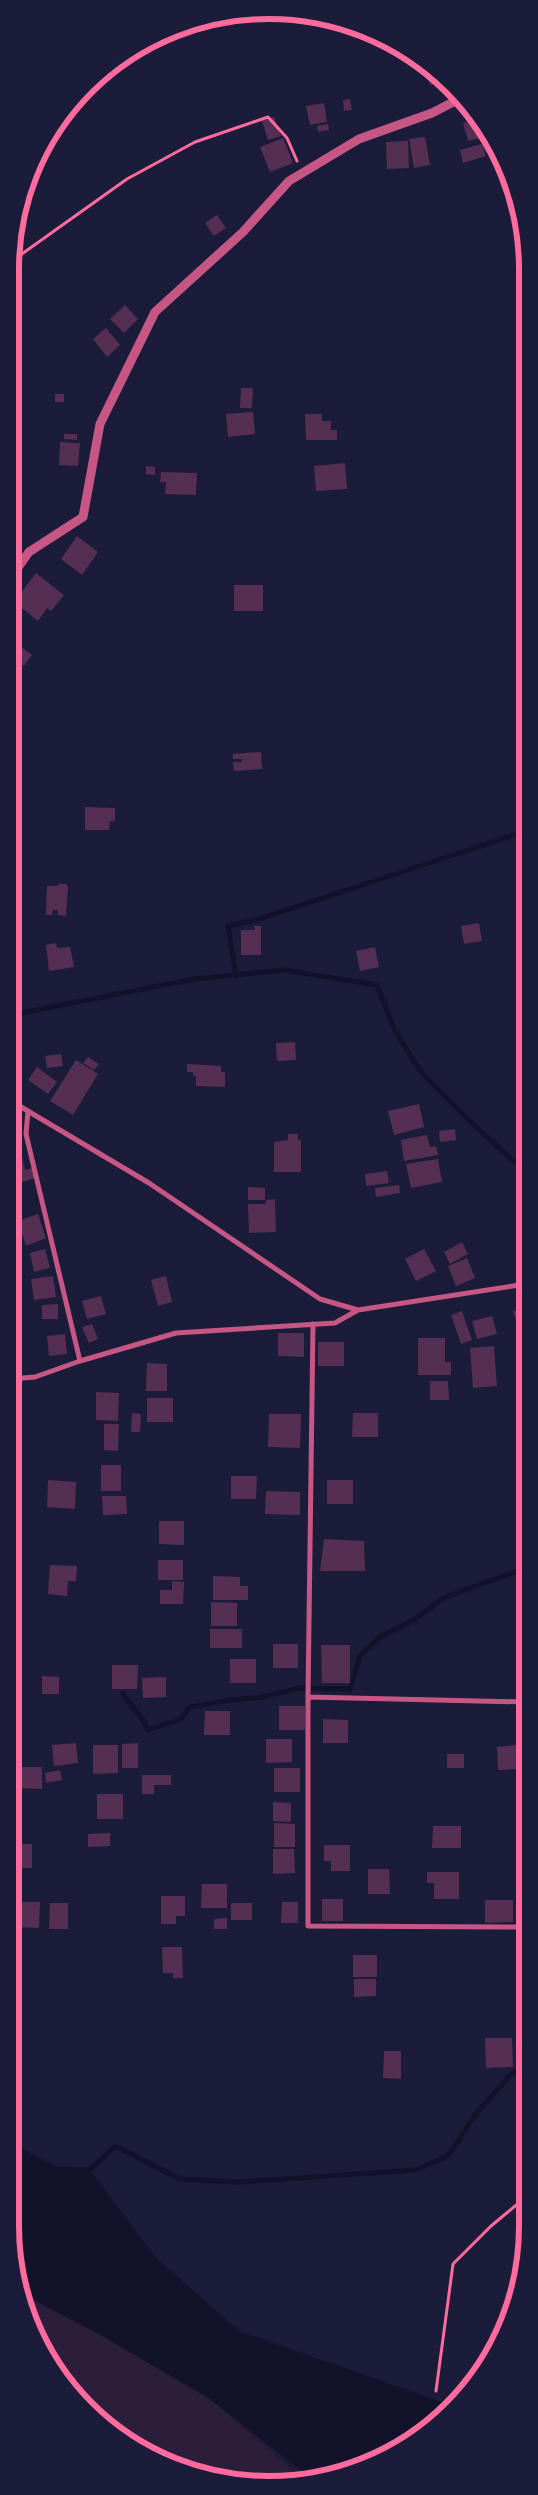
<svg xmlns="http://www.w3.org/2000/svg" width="538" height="2495" viewBox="0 0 538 2495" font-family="Roboto,sans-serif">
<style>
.green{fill:#2a1e3b}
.water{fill:#12122b}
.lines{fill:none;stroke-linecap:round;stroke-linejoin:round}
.stream{stroke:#12122b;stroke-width:5}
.building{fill:#542f53}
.path{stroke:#ff6b9d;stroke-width:3}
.minor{stroke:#c65784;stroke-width:5}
.tertiary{stroke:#c65784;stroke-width:9}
.rim{fill:none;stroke:#ff6b9d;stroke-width:6}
</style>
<rect width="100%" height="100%" fill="#1b1b3a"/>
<path class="green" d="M24 2295 99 2334 210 2399 302 2478 252 2484 155 2458 74 2397 30 2325Z"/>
<path class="water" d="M10 2111 17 2117 23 2152 55 2169 90 2170 155 2257 239 2331 450 2405 427 2431 352 2471 309 2477 210 2399 99 2334 24 2295 10 2226Z"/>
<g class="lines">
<path class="stream" d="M236 976 228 926 259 919 526 831
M11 1015 194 979 284 970 377 985 395 1031 421 1072 478 1129 526 1172
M123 1694 143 1720 148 1730 181 1719 190 1707 230 1700 262 1697 299 1688 350 1689 360 1656 380 1637 417 1618 443 1598 526 1568
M23 2152 55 2169 90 2170 115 2146 180 2179 238 2182 416 2170 449 2155 475 2115 513 2072H526"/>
</g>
<path class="building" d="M425 67 446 81 430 85Z
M350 99 352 110 344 111 343 100Z
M324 103 327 122 310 125 306 106Z
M274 117 281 136 268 140 262 121Z
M476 119 488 136 468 141 463 123Z
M328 124 329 130 318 132 317 126Z
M425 137 430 165 414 168 409 139Z
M283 138 293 163 270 172 260 147Z
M408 141 409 168 387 169 386 142Z
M482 144 486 156 463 163 460 150Z
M217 215 226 228 214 236 205 223Z
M125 305 138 319 124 333 110 319Z
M106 328 120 345 107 357 93 339Z
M241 388H253L252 408H240Z
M55 394H64V402H55Z
M253 412 255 434 228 437 226 414Z
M305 414H322V421H331V430H337V440H306Z
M64 434H77V440L64 439Z
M60 442 80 443 78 466 59 465Z
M345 463 347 489 316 491 314 466Z
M146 466 155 467V475L146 474Z
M161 472 197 473 196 495 165 494 166 482H160Z
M77 536 98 552 82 575 61 559Z
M36 573 64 595 51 611 47 608 38 621 14 602Z
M234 585H263V611H234Z
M12 640 32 655 24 666 19 662 14 668 12 666Z
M261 752 262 769 234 771 233 762H242V759H233V754Z
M85 807 115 808V821H110L109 830H85Z
M12 838H15L18 859 12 860Z
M58 884H66L68 887 66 916 58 915V910H53L52 915H46L47 886H58Z
M479 923 482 941 464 944 461 926Z
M254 926H261V955H241V930H255Z
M56 943 57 948 70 947 74 967 49 971 46 945Z
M375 947 379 967 360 971 356 951Z
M295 1042 296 1060 277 1061 276 1043Z
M61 1054 63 1066 47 1068 45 1056Z
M88 1057 99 1064 94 1070 83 1063Z
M76 1060 98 1074 73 1115 50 1101Z
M187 1064 221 1066V1072H225V1087L196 1086V1076L193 1075V1072H187Z
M37 1067 57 1082 48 1094 28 1080Z
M419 1104 424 1127 394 1135 388 1111Z
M455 1129 456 1140 440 1142 439 1131Z
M288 1134H298V1140H301V1172H274V1142L288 1140Z
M427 1135 430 1147 436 1146 438 1155 404 1161 401 1140Z
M22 1157 25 1170 32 1168 35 1178 11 1186V1159Z
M438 1159 442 1182 411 1188 406 1164Z
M387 1171 389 1183 366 1186 365 1174Z
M399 1185 400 1193 376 1197 375 1188Z
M248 1187 265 1188V1200H248Z
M275 1199 276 1232 249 1233 248 1204H266V1200Z
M38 1214 46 1238 26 1246 18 1221Z
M462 1242 468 1254 450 1264 444 1252Z
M45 1249 50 1268 34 1272 30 1253Z
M424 1249 436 1271 416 1281 405 1259Z
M467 1258 475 1278 456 1286 448 1266Z
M53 1276 56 1297 34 1300 31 1279Z
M166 1276 172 1302 158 1306 151 1280Z
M101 1296 106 1314 87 1319 82 1301Z
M58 1304V1319H42V1305Z
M526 1307V1328L519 1330 513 1311Z
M462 1311 472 1340 461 1344 451 1315Z
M492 1316 497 1334 477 1339 472 1321Z
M92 1324 98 1339 89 1343 82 1327Z
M278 1333H304V1357L278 1356Z
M65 1334 67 1354 49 1356 47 1336Z
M418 1338H445V1362H451V1375H418Z
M318 1342H344V1366H318Z
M494 1346 497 1386 473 1388 470 1348Z
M147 1363 167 1364V1391H146Z
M430 1381H448L449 1400H430Z
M96 1392 119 1393 118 1421 96 1420Z
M147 1398H173V1422H147Z
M132 1413 141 1414 140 1432H131Z
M353 1413H378V1437H352Z
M269 1414H301L300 1448 268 1447Z
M104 1424H119L118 1451 104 1450Z
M101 1465H121V1491H101Z
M231 1476H257L256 1499H231Z
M48 1480 76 1482 75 1509 47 1507Z
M327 1480H353V1504H327Z
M266 1491 300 1492V1515L265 1514Z
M102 1496H126L127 1514 103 1515Z
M159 1521H184V1545L159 1544Z
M324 1539 364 1541 365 1571H320Z
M158 1560H183V1580H158Z
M50 1565 77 1566 76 1581H68L67 1596 48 1594Z
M213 1576 240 1577V1586H248V1600H213Z
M172 1581 184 1582 183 1604H160V1590H172Z
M211 1602 237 1603V1626H211Z
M210 1629H242V1648H210Z
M273 1644H298V1668H273Z
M321 1645H350V1683H322Z
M230 1659H256V1683H230Z
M112 1665H138L137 1689H112Z
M42 1676 59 1677V1694H42Z
M166 1677V1697L143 1698 142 1678Z
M279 1706H305V1730H279Z
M205 1711H230V1735H204Z
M323 1719 348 1720V1743H323Z
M266 1739H292V1762L266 1763Z
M76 1743 78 1763 54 1766 52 1745Z
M138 1743V1768H122V1744Z
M93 1745H118V1773L93 1774Z
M516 1745 518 1769 498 1770 497 1747Z
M447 1754H464V1768H447Z
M13 1767H42V1789L12 1788Z
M274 1768H300V1792H274Z
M60 1770 62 1780 46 1783 45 1773Z
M142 1775H171V1785H154V1794H142Z
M97 1794H123V1819H97Z
M273 1802 291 1803V1822L273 1821Z
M274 1823 295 1824V1847H274Z
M433 1826H461V1848H432Z
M110 1833V1846L88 1847V1834Z
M10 1844H32V1868H10Z
M324 1845H350V1871H331V1861H324Z
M273 1849H294L295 1873 273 1874Z
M368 1869H389L390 1894H368Z
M427 1872H459V1899H434V1883H427Z
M202 1884H227V1908H201Z
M161 1896H185V1916H176V1924H161Z
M322 1899H343V1921H322Z
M485 1900H513V1922L485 1923Z
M17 1902H40L39 1928 17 1927Z
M282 1902H298V1923H281Z
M50 1903H68V1929H49Z
M231 1903H252V1920H231Z
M227 1918V1929H214V1919Z
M162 1947H182L183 1978H173V1973H163Z
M353 1955H377V1977H353Z
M354 1979H376V1996L354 1997Z
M485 2038H512L513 2067 486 2068Z
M384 2051H401V2079L383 2078Z"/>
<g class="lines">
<path class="path" d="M12 261 127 179 195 142 268 117 287 138 297 161
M436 2391 453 2264 491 2226 526 2197"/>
<path class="minor" d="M11 1101 149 1183 320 1299 358 1310 526 1284
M28 1111 26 1134 80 1361
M11 1379 35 1377 80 1361 176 1333 335 1323 358 1310
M308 1697 313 1324
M526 1927 308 1926V1697L526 1702"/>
<path class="tertiary" d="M12 576 29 552 83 517 100 424 155 312 243 232 289 181 359 139 432 113 461 98"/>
</g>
<path d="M0 0H538V2495H0ZM269 19H269A250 250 0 0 1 519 269V2226A250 250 0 0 1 269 2476H269A250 250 0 0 1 19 2226V269A250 250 0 0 1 269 19Z" fill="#1b1b3a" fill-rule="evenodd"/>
<path class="rim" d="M269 19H269A250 250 0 0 1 519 269V2226A250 250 0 0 1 269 2476H269A250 250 0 0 1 19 2226V269A250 250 0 0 1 269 19Z"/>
</svg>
